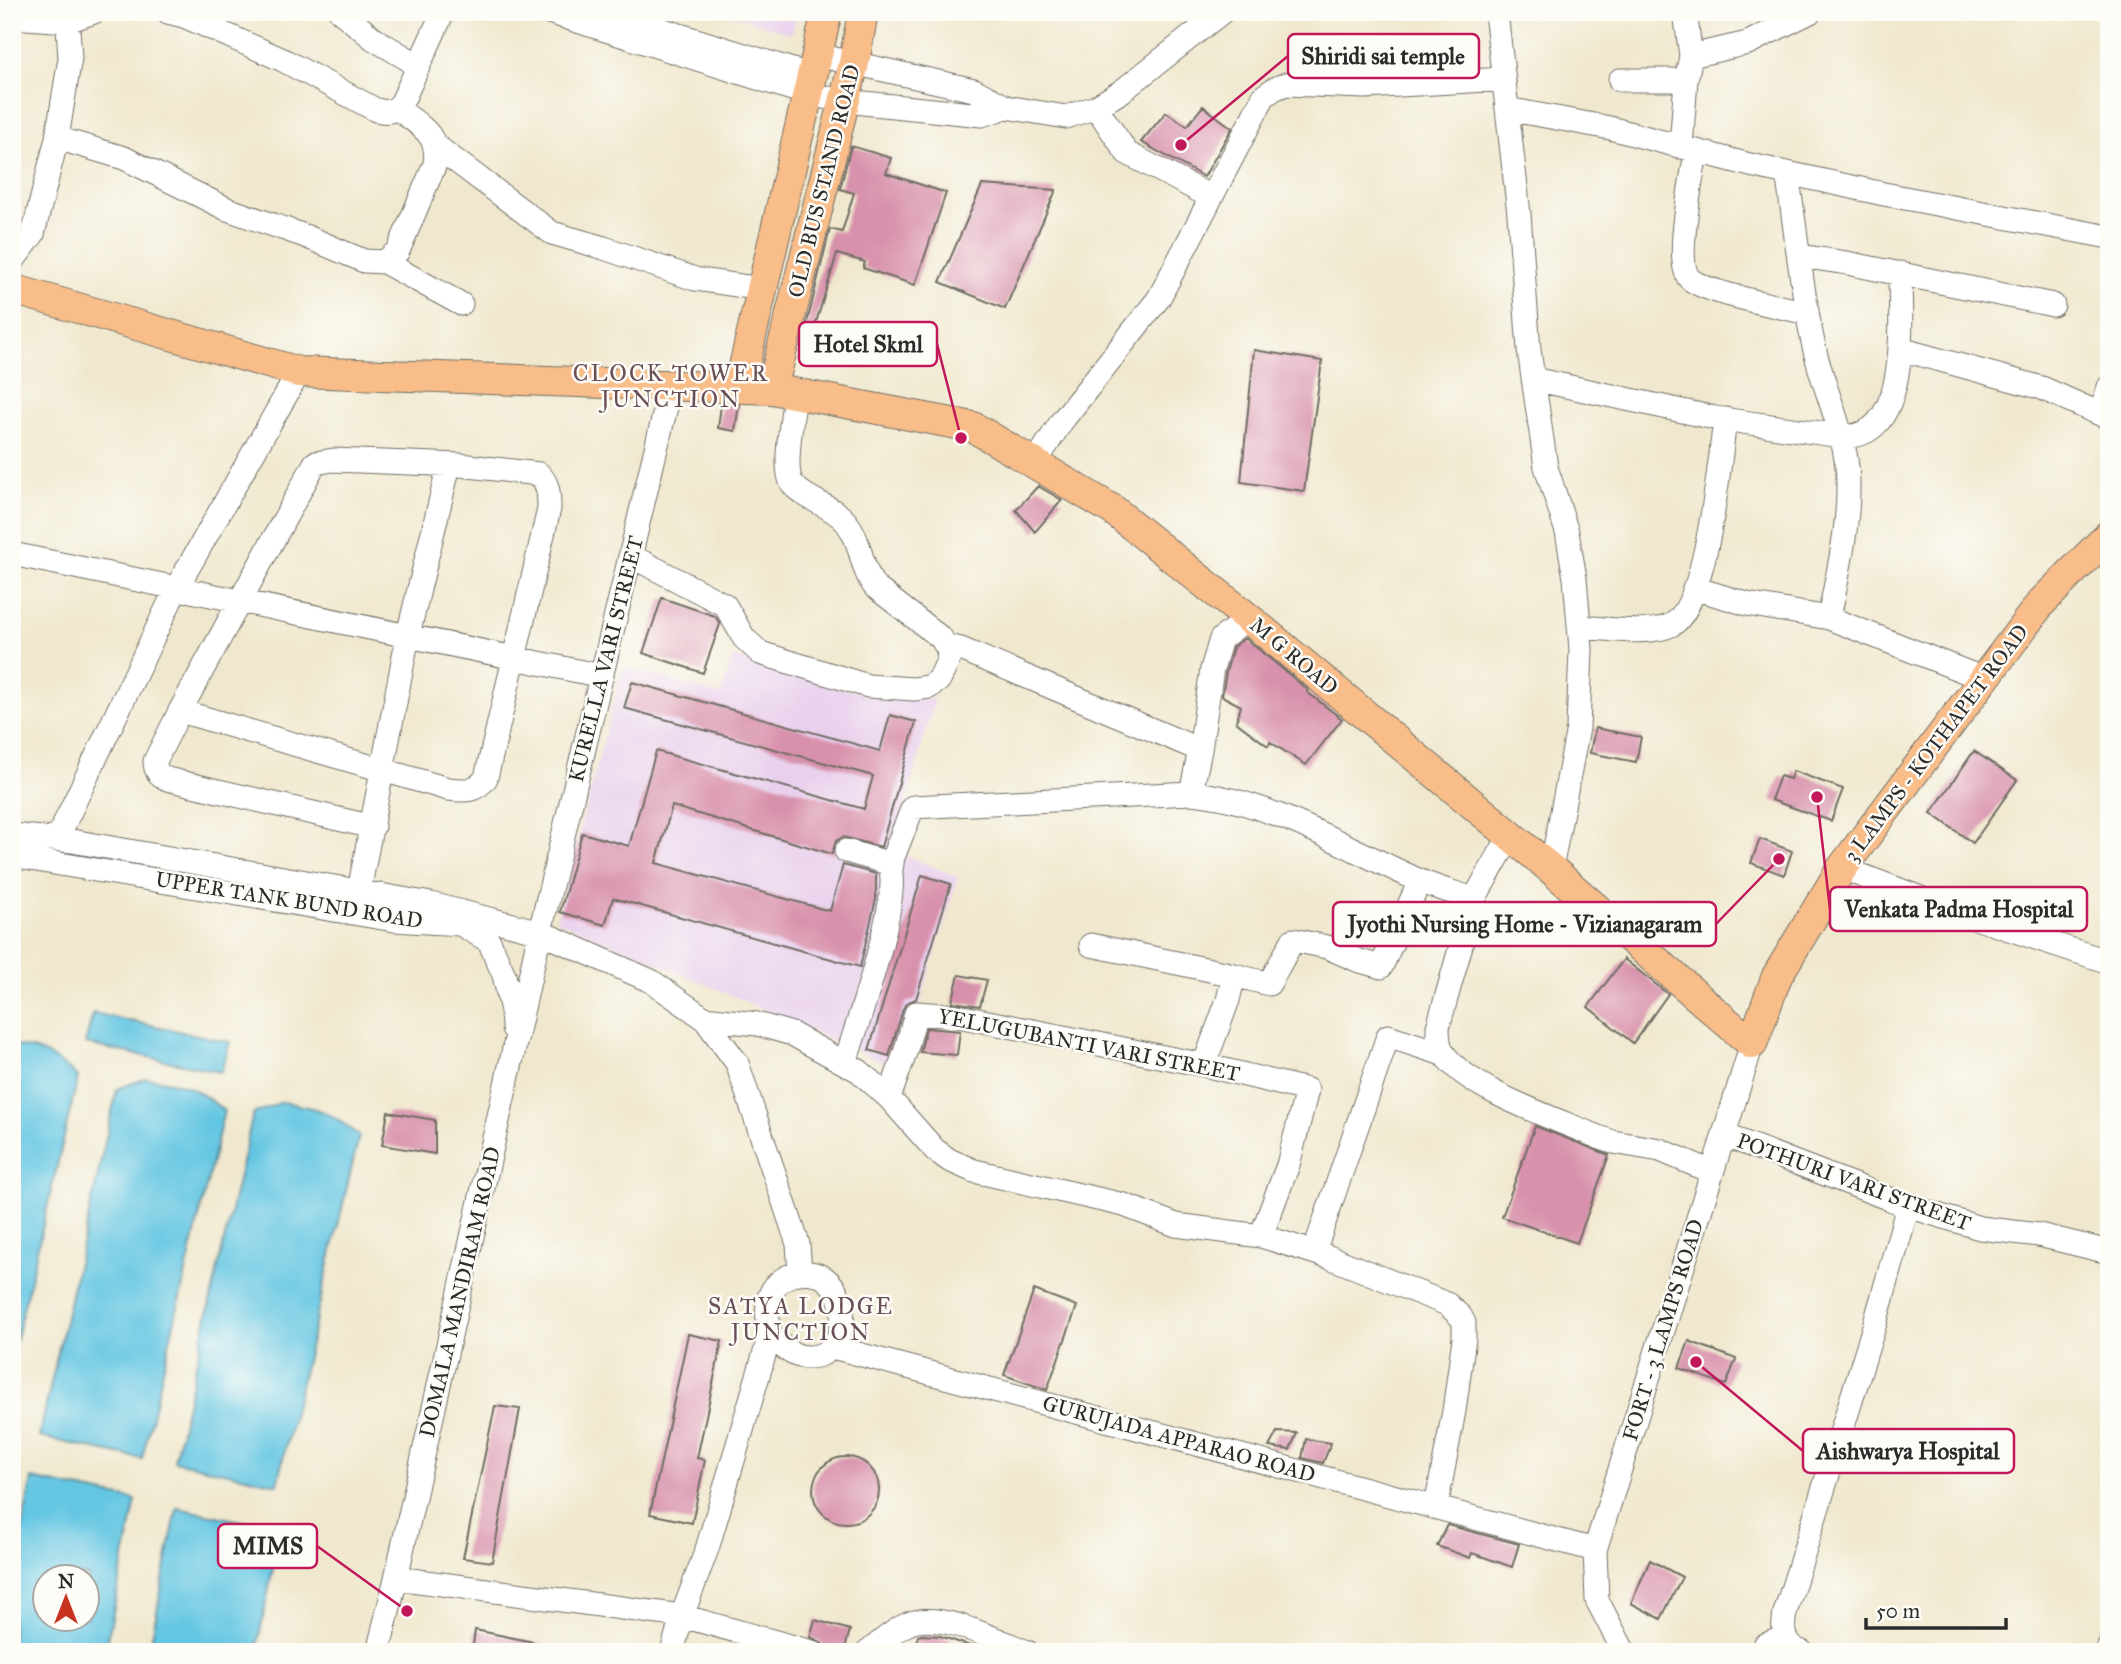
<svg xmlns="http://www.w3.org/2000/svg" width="2121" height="1664" viewBox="0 0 2121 1664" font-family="'IM FELL Great Primer',serif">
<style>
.built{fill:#e9d1ed}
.water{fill:#64c6e2;stroke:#487886;stroke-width:2;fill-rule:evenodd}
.building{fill:#d891ac}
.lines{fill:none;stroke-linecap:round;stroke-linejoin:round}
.minor-casing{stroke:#706d64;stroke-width:25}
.major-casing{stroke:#706d64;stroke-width:32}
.minor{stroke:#fff;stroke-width:23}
.major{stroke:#f8bd89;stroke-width:30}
.labels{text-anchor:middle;stroke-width:5;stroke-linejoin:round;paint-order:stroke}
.street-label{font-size:21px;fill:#2b2b2b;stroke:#fdfcf7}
.neighbourhood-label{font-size:23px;letter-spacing:2px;fill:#684f58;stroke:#fdfcf7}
.leader{fill:none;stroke:#c2185b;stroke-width:2.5}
.callout-dot{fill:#c2185b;stroke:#fdfcf7;stroke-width:2.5}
.callout{fill:#fdfcf7;stroke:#c2185b;stroke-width:2.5}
.callout-label{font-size:23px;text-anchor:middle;font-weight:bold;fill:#2b2b2b}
</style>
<rect width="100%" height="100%" fill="#fdfcf7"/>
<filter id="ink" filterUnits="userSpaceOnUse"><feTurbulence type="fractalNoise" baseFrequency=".0143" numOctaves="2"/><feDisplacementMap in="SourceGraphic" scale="14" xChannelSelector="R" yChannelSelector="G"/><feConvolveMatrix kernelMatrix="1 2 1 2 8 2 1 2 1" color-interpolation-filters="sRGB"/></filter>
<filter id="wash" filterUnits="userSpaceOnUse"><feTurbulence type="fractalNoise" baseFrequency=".00686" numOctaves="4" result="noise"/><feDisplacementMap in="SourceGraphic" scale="28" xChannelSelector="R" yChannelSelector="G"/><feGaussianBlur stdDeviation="1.57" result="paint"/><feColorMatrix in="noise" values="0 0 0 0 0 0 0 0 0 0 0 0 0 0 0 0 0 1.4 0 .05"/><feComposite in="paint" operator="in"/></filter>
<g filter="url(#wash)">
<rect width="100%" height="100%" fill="#f0e8ce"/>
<path class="built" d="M724 12H797L792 34Z
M733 657 883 699H935L892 850 958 877 900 1070 715 988 556 920 623 667 721 695Z"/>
<path class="water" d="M93 1013 230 1042 221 1072 85 1044Z
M12 1045C42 1049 56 1058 78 1077L12 1356Z
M146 1078C184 1083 195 1086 224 1111L142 1459 39 1437 117 1089Z
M282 1102C319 1108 330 1111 359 1136L277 1484 174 1461 253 1114Z
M32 1479 136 1500 105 1652H12V1578ZM88 1576V1618H46V1576Z
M177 1508 281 1529 256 1652H149Z"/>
<g id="blocks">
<path class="building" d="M1203 106 1232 128 1204 177 1141 142 1166 112 1187 126Z
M851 146 891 158 886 173 946 193 915 285 863 268 865 262 837 254 808 349 801 347 830 229 842 232 854 193 840 189Z
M982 185 1056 190 1005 309 940 282Z
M1254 350 1322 361 1304 491 1241 482Z
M721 405H739L735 431 718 428Z
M1038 486 1062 500 1035 532 1016 510Z
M662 598 715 616 720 624 703 673 643 653Z
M1245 638 1308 690 1307 692 1342 719 1306 765 1270 742 1268 746 1236 722 1241 706 1222 696 1226 672 1233 647Z
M632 682 880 751 890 715 916 722 881 847 843 837 836 841 832 854 672 806 656 863 830 911 843 865 876 874V899L860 967 613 898 605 925 560 912 582 833 629 846 656 751 864 809 873 776 624 708Z
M1595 728 1641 737 1636 762 1590 753Z
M1974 751 2017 780 1973 843 1931 813Z
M1793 771 1843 789 1831 821 1771 800 1780 776 1790 779Z
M1760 839 1792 851 1784 875 1751 863Z
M922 875 951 884 916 999 906 1003 903 1009 889 1056 869 1050Z
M1624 959 1668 994 1633 1043 1588 1007Z
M959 975 987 980 980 1006 952 1002Z
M926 1028 960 1031 957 1055 920 1052Z
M388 1112 435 1120V1154L382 1145Z
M1535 1126 1609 1155 1577 1243 1502 1217Z
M1034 1290 1077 1306 1047 1390 1004 1375Z
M688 1334 722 1341 697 1458 705 1460 692 1523 650 1514Z
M1689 1341 1736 1359 1726 1385 1679 1368Z
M495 1406 520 1409 492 1562 463 1558Z
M1277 1432 1297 1433 1290 1450 1269 1447Z
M1306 1439 1331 1443 1323 1463 1302 1458Z
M813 1490a33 33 0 1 1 66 0a33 33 0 1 1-66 0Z
M1447 1525 1519 1544 1512 1567 1472 1553 1470 1558 1437 1546Z
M1650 1560 1682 1577 1661 1619 1631 1603Z
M815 1620 850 1630 844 1652H826L821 1642 810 1637Z
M475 1630 548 1645V1652H472Z
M922 1635 940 1636 979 1649V1652H913L918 1636Z"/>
</g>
</g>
<g filter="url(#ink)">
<use href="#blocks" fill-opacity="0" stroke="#706d64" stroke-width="2"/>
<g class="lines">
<defs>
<path id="minor" d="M168 12 184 16 283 60 376 110C388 113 394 112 402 102L443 12
M341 12 374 39 418 65
M549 12 808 94 844 101 982 115 1006 107
M605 12 812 76
M1496 12 1519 214 1529 350 1546 467 1567 532 1575 578 1581 649 1578 728 1551 869
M12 17 68 21 94 12
M817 55 974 90 1006 107 1066 117 1096 107 1122 91 1222 12
M1691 56 1748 43 1810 12
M1620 80H1686
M1096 107 1127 153 1211 197
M1507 109 1610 128 1750 165 1884 194 2109 237
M57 138 124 158 227 209 305 236 364 261 384 262 398 251 435 164C440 133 418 125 397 108
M436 146 552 233 604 248 695 279 762 289
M1681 147 1686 80 1691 56 1685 12
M1696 151C1693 176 1674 260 1689 278 1703 293 1784 307 1807 313
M1787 173C1796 230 1801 290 1814 347 1824 391 1847 435 1848 481 1849 527 1838 573 1829 618
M1800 256 1847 263 2053 305
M12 262 33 234 57 138 70 58 67 12
M384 262 461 304
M1900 349 2042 388 2109 418
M1533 379 1715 418 1841 436C1912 442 1900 318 1900 273
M2101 412 2109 387
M1035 463 1062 421 1159 298 1264 96 1274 89 1286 84 1365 87 1504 79
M12 554 602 676
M631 556 725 605 744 638 760 653 868 686 914 689 929 687 939 680 948 661 949 651 941 638 875 587C860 568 862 541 846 522 834 508 816 503 801 492 795 488 790 482 789 475 785 455 793 415 795 393
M1694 588 1747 604 1829 618 1984 679
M1579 627C1603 628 1650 636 1671 625 1707 607 1720 460 1725 419
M947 646 961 649 1200 750 1191 793
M180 711 448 789C464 791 476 792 486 778L549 509C549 495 549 484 539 474L460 465 333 460 315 463 180 711 155 761C155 771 159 775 167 779L373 827
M1200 750 1212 669 1221 639 1248 618
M12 835 72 841 431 904 540 932 651 981 704 1018 737 1063 798 1244 800 1272
M1510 836 1474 899 1438 1027C1438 1036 1438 1046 1444 1054 1468 1090 1557 1119 1598 1137L1613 1142 1660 1150 1712 1172
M57 839 176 589 299 372
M12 856 394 920 460 924 489 941 504 975 512 1011 513 1028
M1842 868 1957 912 2109 962
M891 870 893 857 913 807 1191 793C1267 799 1348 849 1418 880 1436 888 1456 893 1474 899
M359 891 408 635 449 465
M1091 945 1234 975 1228 1000 1204 1065
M1234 975 1269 984 1293 940 1327 947 1357 960 1381 967 1420 881
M704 1018 757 1024 792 1034 859 1071 889 1098 935 1150 949 1160 974 1171 1124 1205 1176 1225 1261 1236 1329 1257 1447 1304 1461 1317 1464 1323V1338L1454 1411 1436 1507
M845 1063C856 1027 905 890 888 863L846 851
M889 1098 905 1053 916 1013 958 1016 1204 1065 1307 1090 1288 1165 1261 1236
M1724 1135 1908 1206 1980 1228 2039 1235 2109 1252
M1314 1252 1388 1036 1443 1054
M832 1347 1595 1550
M396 1578 682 1616 812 1652
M378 1652 396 1578 540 932 671 386
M672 1652 682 1616 707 1549 770 1335C768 1322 766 1310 769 1298 776 1274 808 1265 827 1280 850 1299 848 1348 817 1356 796 1361 784 1348 770 1335
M868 1652C880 1643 893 1630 908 1624 939 1610 996 1640 1027 1652
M1624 1652 1597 1600 1595 1550 1752 1044
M1762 1652 1765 1645 1784 1637
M1802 1652C1782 1645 1782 1630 1785 1613L1876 1320 1908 1206
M2107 1652 2109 1647"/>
<path id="major" d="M12 289 299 372 772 389 973 427 1113 510 1248 618 1551 869 1752 1044 1777 976 1842 868 2041 603 2109 535
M739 388 827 12
M772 389 854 63 863 12"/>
</defs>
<use href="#minor" class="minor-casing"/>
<use href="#major" class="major-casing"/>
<use href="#minor" class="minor"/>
<use href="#major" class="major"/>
</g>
</g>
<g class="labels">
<g class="street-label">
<text transform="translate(824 181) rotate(-76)" y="7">OLD BUS STAND ROAD</text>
<text transform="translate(1294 656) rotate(40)" y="7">M G ROAD</text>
<text transform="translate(606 659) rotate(-76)" y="7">KURELLA VARI STREET</text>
<text transform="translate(1936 743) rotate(-53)" y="7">3 LAMPS - KOTHAPET ROAD</text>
<text transform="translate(289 900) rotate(9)" y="7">UPPER TANK BUND ROAD</text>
<text transform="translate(1089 1045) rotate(11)" y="7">YELUGUBANTI VARI STREET</text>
<text transform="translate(1854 1182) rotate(20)" y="7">POTHURI VARI STREET</text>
<text transform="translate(460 1292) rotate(-77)" y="7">DOMALA MANDIRAM ROAD</text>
<text transform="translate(1663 1330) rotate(-73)" y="7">FORT - 3 LAMPS ROAD</text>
<text transform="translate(1179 1439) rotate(15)" y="7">GURUJADA APPARAO ROAD</text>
</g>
<g class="neighbourhood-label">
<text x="671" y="381">CLOCK TOWER<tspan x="671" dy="26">JUNCTION</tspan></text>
<text x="801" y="1314">SATYA LODGE<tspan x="801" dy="26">JUNCTION</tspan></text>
</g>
</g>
<path class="leader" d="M1181 145L1288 56M961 438L937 344M1817 797L1830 909M1779 859L1716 924M1696 1362L1803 1451M407 1611L317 1546"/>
<g class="callout-dot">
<circle cx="1181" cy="145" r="7"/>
<circle cx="961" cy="438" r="7"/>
<circle cx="1817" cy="797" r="7"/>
<circle cx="1779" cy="859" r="7"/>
<circle cx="1696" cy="1362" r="7"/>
<circle cx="407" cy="1611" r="7"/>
</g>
<g class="callout">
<rect x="1288" y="34" width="191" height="44" rx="7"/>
<rect x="799" y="322" width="138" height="44" rx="7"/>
<rect x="1830" y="887" width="257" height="44" rx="7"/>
<rect x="1333" y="902" width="383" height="44" rx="7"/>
<rect x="1803" y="1429" width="211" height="44" rx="7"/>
<rect x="218" y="1524" width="99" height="44" rx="7"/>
</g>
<g class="callout-label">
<text x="1383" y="64">Shiridi sai temple</text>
<text x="868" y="352">Hotel Skml</text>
<text x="1959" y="917">Venkata Padma Hospital</text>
<text x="1525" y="932">Jyothi Nursing Home - Vizianagaram</text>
<text x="1908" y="1459">Aishwarya Hospital</text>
<text x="268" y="1554">MIMS</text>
</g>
<rect width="2121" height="1664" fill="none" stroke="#fdfcf7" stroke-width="42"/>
<g transform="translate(66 1598)"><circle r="33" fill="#fdfcf7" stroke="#a9a8a5" stroke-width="2"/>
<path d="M0-5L12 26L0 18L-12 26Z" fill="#c8321e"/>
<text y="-10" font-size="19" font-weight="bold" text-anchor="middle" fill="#2b2b2b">N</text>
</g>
<path d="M1866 1618v10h140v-10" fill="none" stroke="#2b2b2b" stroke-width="3.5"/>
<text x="1876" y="1618" font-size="21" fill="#2b2b2b" stroke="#fdfcf7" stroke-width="5" paint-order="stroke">50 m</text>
</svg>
